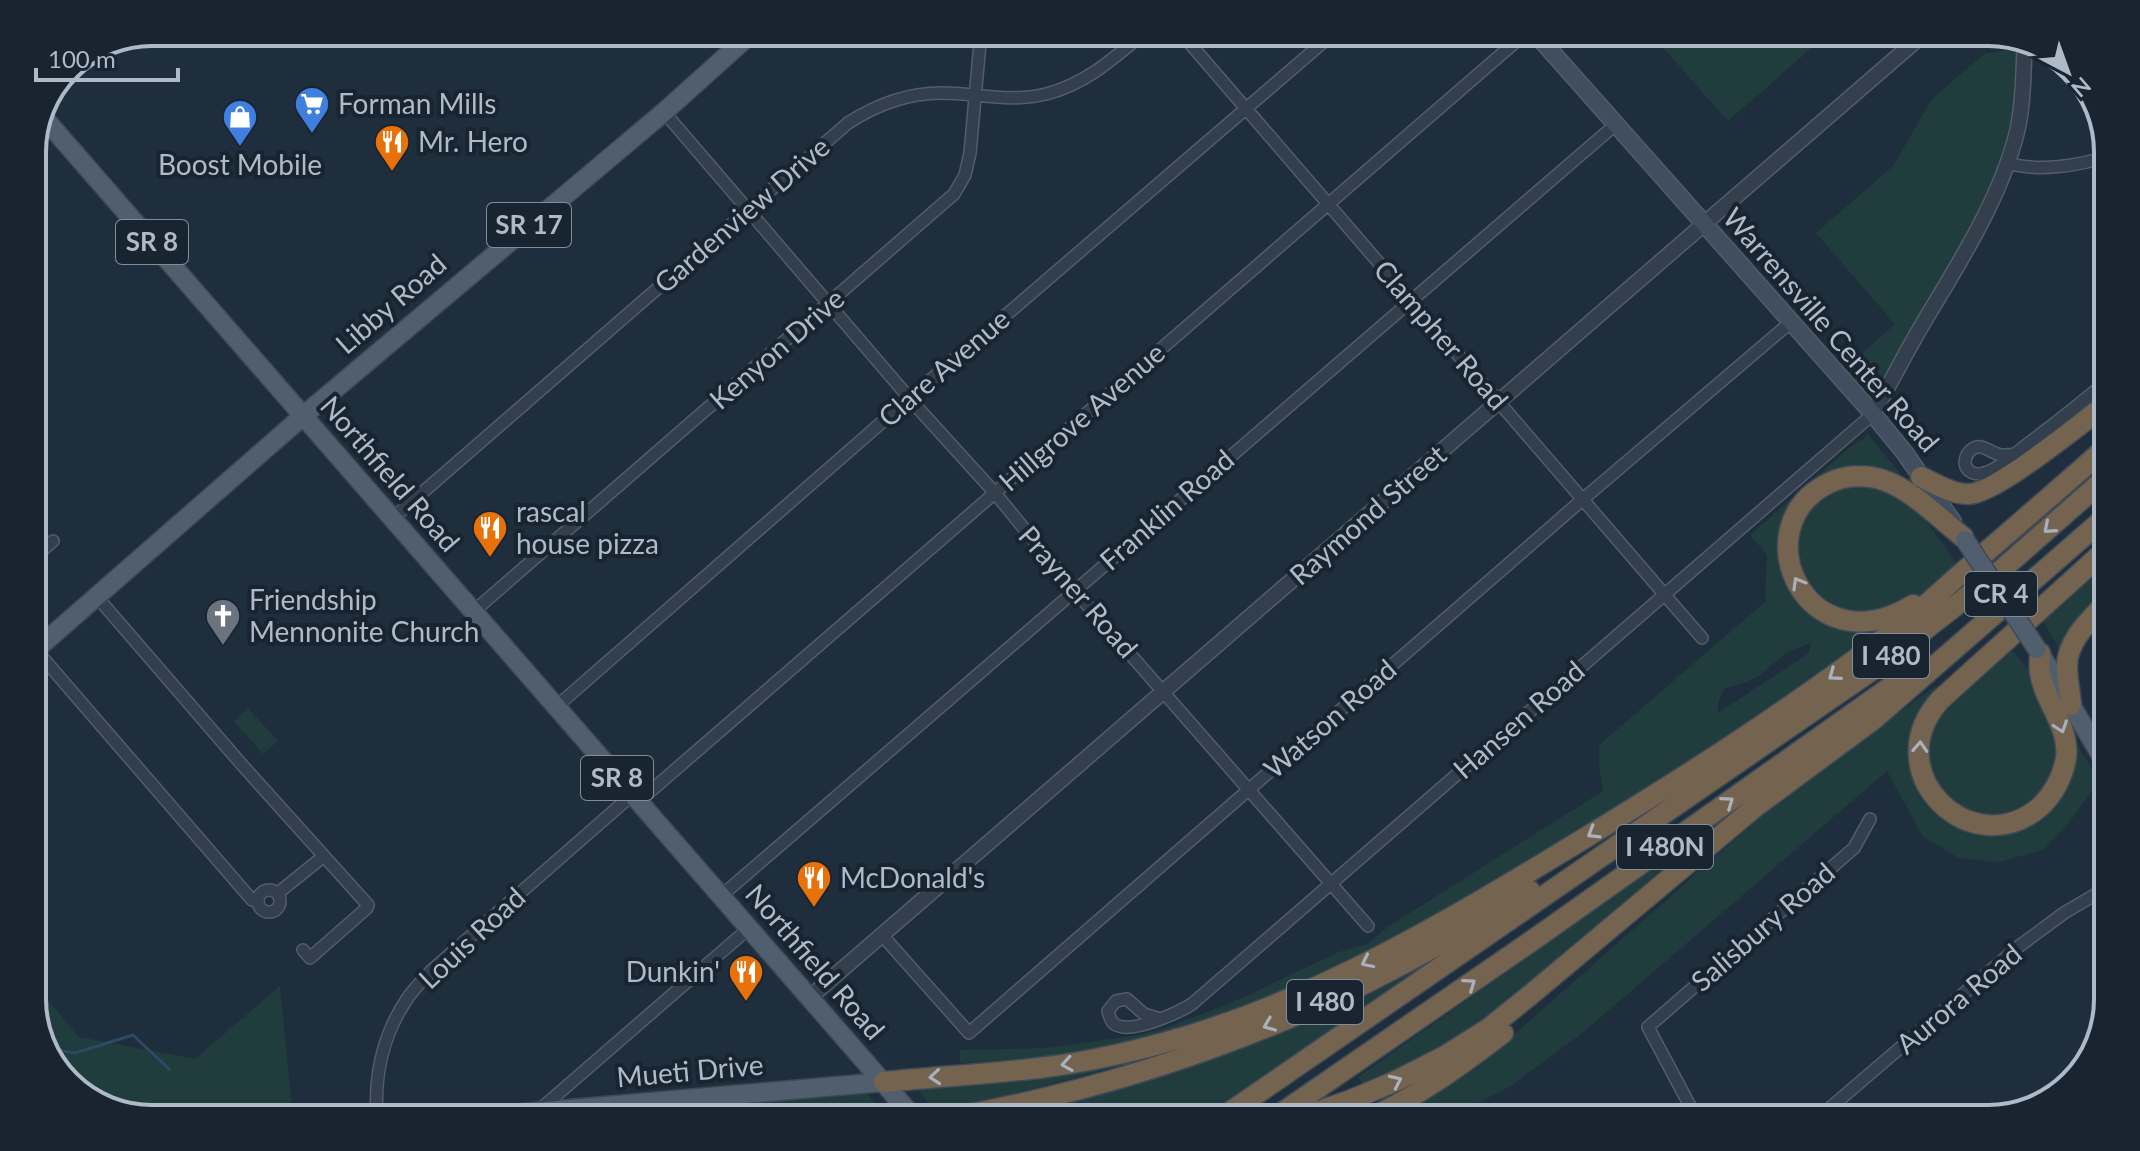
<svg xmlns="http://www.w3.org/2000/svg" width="2140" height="1151" viewBox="0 0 2140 1151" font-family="Lato,sans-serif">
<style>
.green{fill:#213c3d;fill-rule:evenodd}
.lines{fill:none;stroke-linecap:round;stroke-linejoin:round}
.stream{stroke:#2f4863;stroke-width:3}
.minor-casing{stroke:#515d6a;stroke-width:14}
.tertiary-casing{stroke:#515d6a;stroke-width:17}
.secondary-casing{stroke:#515d6a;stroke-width:19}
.primary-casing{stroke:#3d4855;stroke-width:21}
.motorway-casing{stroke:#3e4a57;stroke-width:23}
.minor{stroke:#333f4c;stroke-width:11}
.tertiary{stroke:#333f4c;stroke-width:14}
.secondary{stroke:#414e60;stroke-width:16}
.primary{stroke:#515e6d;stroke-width:18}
.motorway{stroke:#73634f;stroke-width:20}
.primary-bridge-casing{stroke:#3d4855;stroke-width:21;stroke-linecap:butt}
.primary-bridge{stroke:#515e6d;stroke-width:18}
.oneway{stroke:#a8b1bc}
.labels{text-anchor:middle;stroke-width:8;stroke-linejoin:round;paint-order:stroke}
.shield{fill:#192431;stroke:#818d9b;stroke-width:2}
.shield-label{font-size:26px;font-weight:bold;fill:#aebac8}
.poi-label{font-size:28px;fill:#aebac8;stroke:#192431;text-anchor:start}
.street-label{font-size:28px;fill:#aebac8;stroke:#192431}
.rim{fill:none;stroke:#aebac8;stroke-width:4}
</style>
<rect width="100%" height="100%" fill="#1f2e3c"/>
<path class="green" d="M1649 32H1830L1728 121Z
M2024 47 2008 163 1873 414 1838 375 1895 324 1816 233 1893 166 1932 99 1984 54Z
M1867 433 1917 494 1866 472 1788 514 1789 587 1882 630 1681 769 1431 921 1283 993 1187 1028 1119 1046 1034 1058 960 1063V1050L1047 1048 1139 1035 1162 1029 1231 1003 1339 952 1367 944 1389 926 1446 890 1603 791 1599 765V745L1765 602 1767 555 1750 535 1848 449 1859 441 1863 440ZM1811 643 1809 653 1718 713V702L1724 689 1747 682 1759 676 1787 652Z
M1875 482 1920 512 1959 567 1916 597 1867 616 1831 607 1799 575 1796 533 1804 514 1836 487Z
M2108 557V595L2064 657 2041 618Z
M2009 647C2044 683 2049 712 2063 758L2034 804 1994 819 1950 805 1927 773 1928 729 1934 714Z
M1935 686 1940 693 1915 756 1968 826 2043 812 2073 738 2099 780 2069 823 2042 850 1999 862 1959 858 1923 837 1887 771 1581 1034 1511 1086 1447 1119H1387L1502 1045 1767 811Z
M248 708 278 741 263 754 234 721Z
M1712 827 1716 832 1526 990 1446 1048 1364 1086 1358 1077Z
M1445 953 1202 1119H993Z
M32 982 79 1037 195 1059 280 986 293 1119H152L98 1106 52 1065 32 1007Z
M1110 1064 1111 1068 1005 1096 938 1111 932 1109 918 1090 930 1084 944 1087 1024 1079Z
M865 1091 888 1119H527Z"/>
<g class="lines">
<path class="stream" d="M46 1048 75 1053 133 1035 169 1069"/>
<defs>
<path id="minor" d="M1180 32 1702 638
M664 112 917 407 995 493 1074 590 1368 926
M2008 163C2037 172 2079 166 2108 156
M2015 454C2011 455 2007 455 2002 455 1990 454 1980 439 1969 452 1967 454 1965 459 1965 463 1966 472 1976 476 1984 473 1999 469 2013 455 2025 446 2053 425 2081 403 2108 380
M392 519 848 123C876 105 907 93 941 93 976 93 1010 103 1046 94 1086 84 1114 58 1145 32
M32 559 53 541
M97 597 243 766 368 905 367 908 310 958 303 950
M473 612 954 194 965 175 970 153 981 32
M36 650 252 900 258 901
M556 707 905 402 1335 32
M638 802 1527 32
M258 901a11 11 0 1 1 22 0a11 11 0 1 1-22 0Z
M278 893 324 856
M720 897 1615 125
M882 935 969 1033 1582 500 1791 322
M1160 1019 1144 1014 1127 999 1116 1001 1108 1011C1110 1018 1111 1024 1119 1026 1135 1032 1178 1013 1192 1004L1873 414
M537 1112 748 929
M377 1119C374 1075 382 1036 407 999 414 988 424 979 432 970L632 795
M1697 1119 1648 1027 1854 848 1870 819
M1817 1119 2018 947 2064 913 2108 887"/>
<path id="tertiary" d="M1873 414C1887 389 1900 364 1914 339 1952 273 1998 207 2017 132 2024 102 2023 71 2025 41
M809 998 1926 32"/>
<path id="secondary" d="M1534 32 1873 414 1904 452 1953 522"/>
<path id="primary" d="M44 118 915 1119
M2038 650 2108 767
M32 653 303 416 664 112 753 32
M453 1119 884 1082"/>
<path id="motorway" d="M1921 477C1936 484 1952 494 1968 494 1994 495 2082 422 2108 403
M1913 605C1806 670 1741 526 1829 483 1845 475 1866 474 1883 480 1911 489 1940 519 1963 537
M2040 653C2040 659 2039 666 2040 672 2044 702 2070 726 2066 758 2063 776 2054 793 2041 806 1973 866 1875 773 1940 700L2108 548
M2071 705C2070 692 2067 679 2067 666 2067 640 2091 619 2108 601
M884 1082C935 1077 987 1074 1039 1068 1090 1062 1141 1050 1191 1035 1318 996 1439 927 1552 858 1673 785 1793 709 1905 622 1926 606 1944 588 1964 571 2012 530 2060 488 2108 446
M945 1119C1090 1093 1233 1048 1366 983 1422 955 1477 924 1530 891
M1220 1119 1878 666 2000 571 2108 476
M1273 1119 1536 938 1899 681
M1297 1119 1351 1100 1398 1080 1445 1056 1488 1029 1529 996 1755 807 1874 719 2108 515
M1368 1119C1417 1097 1460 1066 1503 1033"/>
</defs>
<use href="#minor" class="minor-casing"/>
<use href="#tertiary" class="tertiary-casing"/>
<use href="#secondary" class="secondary-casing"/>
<use href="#primary" class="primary-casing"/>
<use href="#motorway" class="motorway-casing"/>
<use href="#minor" class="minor"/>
<use href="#tertiary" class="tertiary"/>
<use href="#secondary" class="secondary"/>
<use href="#primary" class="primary"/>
<use href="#motorway" class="motorway"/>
<defs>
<path id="primary-bridge" d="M1965 540 2037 649"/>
</defs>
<use href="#primary-bridge" class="primary-bridge-casing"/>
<use href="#primary-bridge" class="primary-bridge"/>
</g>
<defs><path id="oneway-chevron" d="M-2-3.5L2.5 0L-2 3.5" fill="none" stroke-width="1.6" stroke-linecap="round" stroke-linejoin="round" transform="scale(2)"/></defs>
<g class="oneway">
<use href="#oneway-chevron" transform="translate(2049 528) rotate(139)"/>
<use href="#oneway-chevron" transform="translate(1798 583) rotate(-120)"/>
<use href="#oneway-chevron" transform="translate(1834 675) rotate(144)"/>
<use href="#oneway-chevron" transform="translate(2061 727) rotate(71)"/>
<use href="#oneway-chevron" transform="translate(1920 747) rotate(-87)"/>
<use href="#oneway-chevron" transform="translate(1728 802) rotate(-35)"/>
<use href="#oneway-chevron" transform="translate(1593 833) rotate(149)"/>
<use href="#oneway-chevron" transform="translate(1367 962) rotate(154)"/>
<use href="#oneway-chevron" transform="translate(1470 984) rotate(-35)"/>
<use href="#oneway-chevron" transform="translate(1269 1025) rotate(158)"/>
<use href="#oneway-chevron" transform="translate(1067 1064) rotate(171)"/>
<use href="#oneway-chevron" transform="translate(935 1077) rotate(175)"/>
<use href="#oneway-chevron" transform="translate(1396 1081) rotate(-25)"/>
</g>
<defs>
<symbol id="supermarket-pin" viewBox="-11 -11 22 30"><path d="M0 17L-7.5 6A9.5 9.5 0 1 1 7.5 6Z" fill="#3f7fe0" stroke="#192431"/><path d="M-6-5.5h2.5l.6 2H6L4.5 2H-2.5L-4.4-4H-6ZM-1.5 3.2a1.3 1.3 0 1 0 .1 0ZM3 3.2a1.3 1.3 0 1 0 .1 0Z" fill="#fff"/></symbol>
<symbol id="shop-pin" viewBox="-11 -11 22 30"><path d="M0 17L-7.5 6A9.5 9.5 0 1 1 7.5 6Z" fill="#3f7fe0" stroke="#192431"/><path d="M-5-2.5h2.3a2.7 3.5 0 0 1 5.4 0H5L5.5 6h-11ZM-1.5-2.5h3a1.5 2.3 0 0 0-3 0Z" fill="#fff"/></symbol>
<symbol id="restaurant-pin" viewBox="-11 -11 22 30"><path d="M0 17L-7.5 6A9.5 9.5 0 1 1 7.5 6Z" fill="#e8710a" stroke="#192431"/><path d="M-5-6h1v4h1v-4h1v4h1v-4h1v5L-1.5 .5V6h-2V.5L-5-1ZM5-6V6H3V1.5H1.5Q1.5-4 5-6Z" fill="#fff"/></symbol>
<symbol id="church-pin" viewBox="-11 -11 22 30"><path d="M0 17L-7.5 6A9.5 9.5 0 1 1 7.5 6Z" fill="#6b7280" stroke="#192431"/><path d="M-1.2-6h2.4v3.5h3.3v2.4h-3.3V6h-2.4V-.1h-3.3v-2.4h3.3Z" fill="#fff"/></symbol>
</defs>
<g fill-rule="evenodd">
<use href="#supermarket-pin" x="292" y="84" width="40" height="54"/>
<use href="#shop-pin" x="220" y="97" width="40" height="54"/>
<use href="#restaurant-pin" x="372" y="122" width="40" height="54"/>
<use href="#restaurant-pin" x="470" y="508" width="40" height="54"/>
<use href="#church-pin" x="203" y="596" width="40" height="54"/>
<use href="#restaurant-pin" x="794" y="858" width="40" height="54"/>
<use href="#restaurant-pin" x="726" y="952" width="40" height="54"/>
</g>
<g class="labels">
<g class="shield">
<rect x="487" y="203" width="84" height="44" rx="6"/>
<rect x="116" y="220" width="72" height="44" rx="6"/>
<rect x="1965" y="572" width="72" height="44" rx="6"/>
<rect x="1853" y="634" width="76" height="44" rx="6"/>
<rect x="581" y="756" width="72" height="44" rx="6"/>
<rect x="1617" y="825" width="96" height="44" rx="6"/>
<rect x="1287" y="980" width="76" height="44" rx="6"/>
</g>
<g class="shield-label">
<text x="529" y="234">SR 17</text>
<text x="152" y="251">SR 8</text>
<text x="2001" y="603">CR 4</text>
<text x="1891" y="665">I 480</text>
<text x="617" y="787">SR 8</text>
<text x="1665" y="856">I 480N</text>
<text x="1325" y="1011">I 480</text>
</g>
<g class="poi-label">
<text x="338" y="114">Forman Mills</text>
<text x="418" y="152">Mr. Hero</text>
<text x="240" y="175" text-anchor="middle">Boost Mobile</text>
<text x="516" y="522">rascal<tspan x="516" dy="32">house pizza</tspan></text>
<text x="249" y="610">Friendship<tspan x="249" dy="32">Mennonite Church</tspan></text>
<text x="840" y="888">McDonald's</text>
<text x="720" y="982" text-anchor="end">Dunkin'</text>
</g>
<g class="street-label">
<text transform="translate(742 215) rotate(-41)" y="10">Gardenview Drive</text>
<text transform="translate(391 304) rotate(-41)" y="10">Libby Road</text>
<text transform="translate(1831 330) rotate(49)" y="10">Warrensville Center Road</text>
<text transform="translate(1441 335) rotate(49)" y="10">Clampher Road</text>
<text transform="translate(777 349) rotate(-41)" y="10">Kenyon Drive</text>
<text transform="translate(944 368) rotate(-41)" y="10">Clare Avenue</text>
<text transform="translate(1082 417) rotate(-41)" y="10">Hillgrove Avenue</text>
<text transform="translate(390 474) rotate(49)" y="10">Northfield Road</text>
<text transform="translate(1167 510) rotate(-41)" y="10">Franklin Road</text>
<text transform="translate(1368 515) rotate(-41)" y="10">Raymond Street</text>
<text transform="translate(1078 592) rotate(49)" y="10">Prayner Road</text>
<text transform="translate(1330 719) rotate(-41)" y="10">Watson Road</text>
<text transform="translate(1519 720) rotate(-41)" y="10">Hansen Road</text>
<text transform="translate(1763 927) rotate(-41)" y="10">Salisbury Road</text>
<text transform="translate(472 938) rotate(-43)" y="10">Louis Road</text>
<text transform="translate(815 962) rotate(49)" y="10">Northfield Road</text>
<text transform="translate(1959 999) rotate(-40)" y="10">Aurora Road</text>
<text transform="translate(690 1071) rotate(-5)" y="10">Mueti Drive</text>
</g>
</g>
<path d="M0 0H2140V1151H0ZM152 46H1988A106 106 0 0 1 2094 152V999A106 106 0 0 1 1988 1105H152A106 106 0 0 1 46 999V152A106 106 0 0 1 152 46Z" fill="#192431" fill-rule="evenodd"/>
<path class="rim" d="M152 46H1988A106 106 0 0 1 2094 152V999A106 106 0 0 1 1988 1105H152A106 106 0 0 1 46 999V152A106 106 0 0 1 152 46Z"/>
<g transform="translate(2068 72) rotate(139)" stroke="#192431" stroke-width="6" paint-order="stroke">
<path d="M0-6L14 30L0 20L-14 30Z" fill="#aebac8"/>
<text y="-12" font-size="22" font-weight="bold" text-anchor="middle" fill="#aebac8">N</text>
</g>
<path d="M36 68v12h142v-12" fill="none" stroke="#aebac8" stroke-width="4"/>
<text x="48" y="68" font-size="24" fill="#aebac8" stroke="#192431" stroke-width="6" paint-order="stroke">100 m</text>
</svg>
